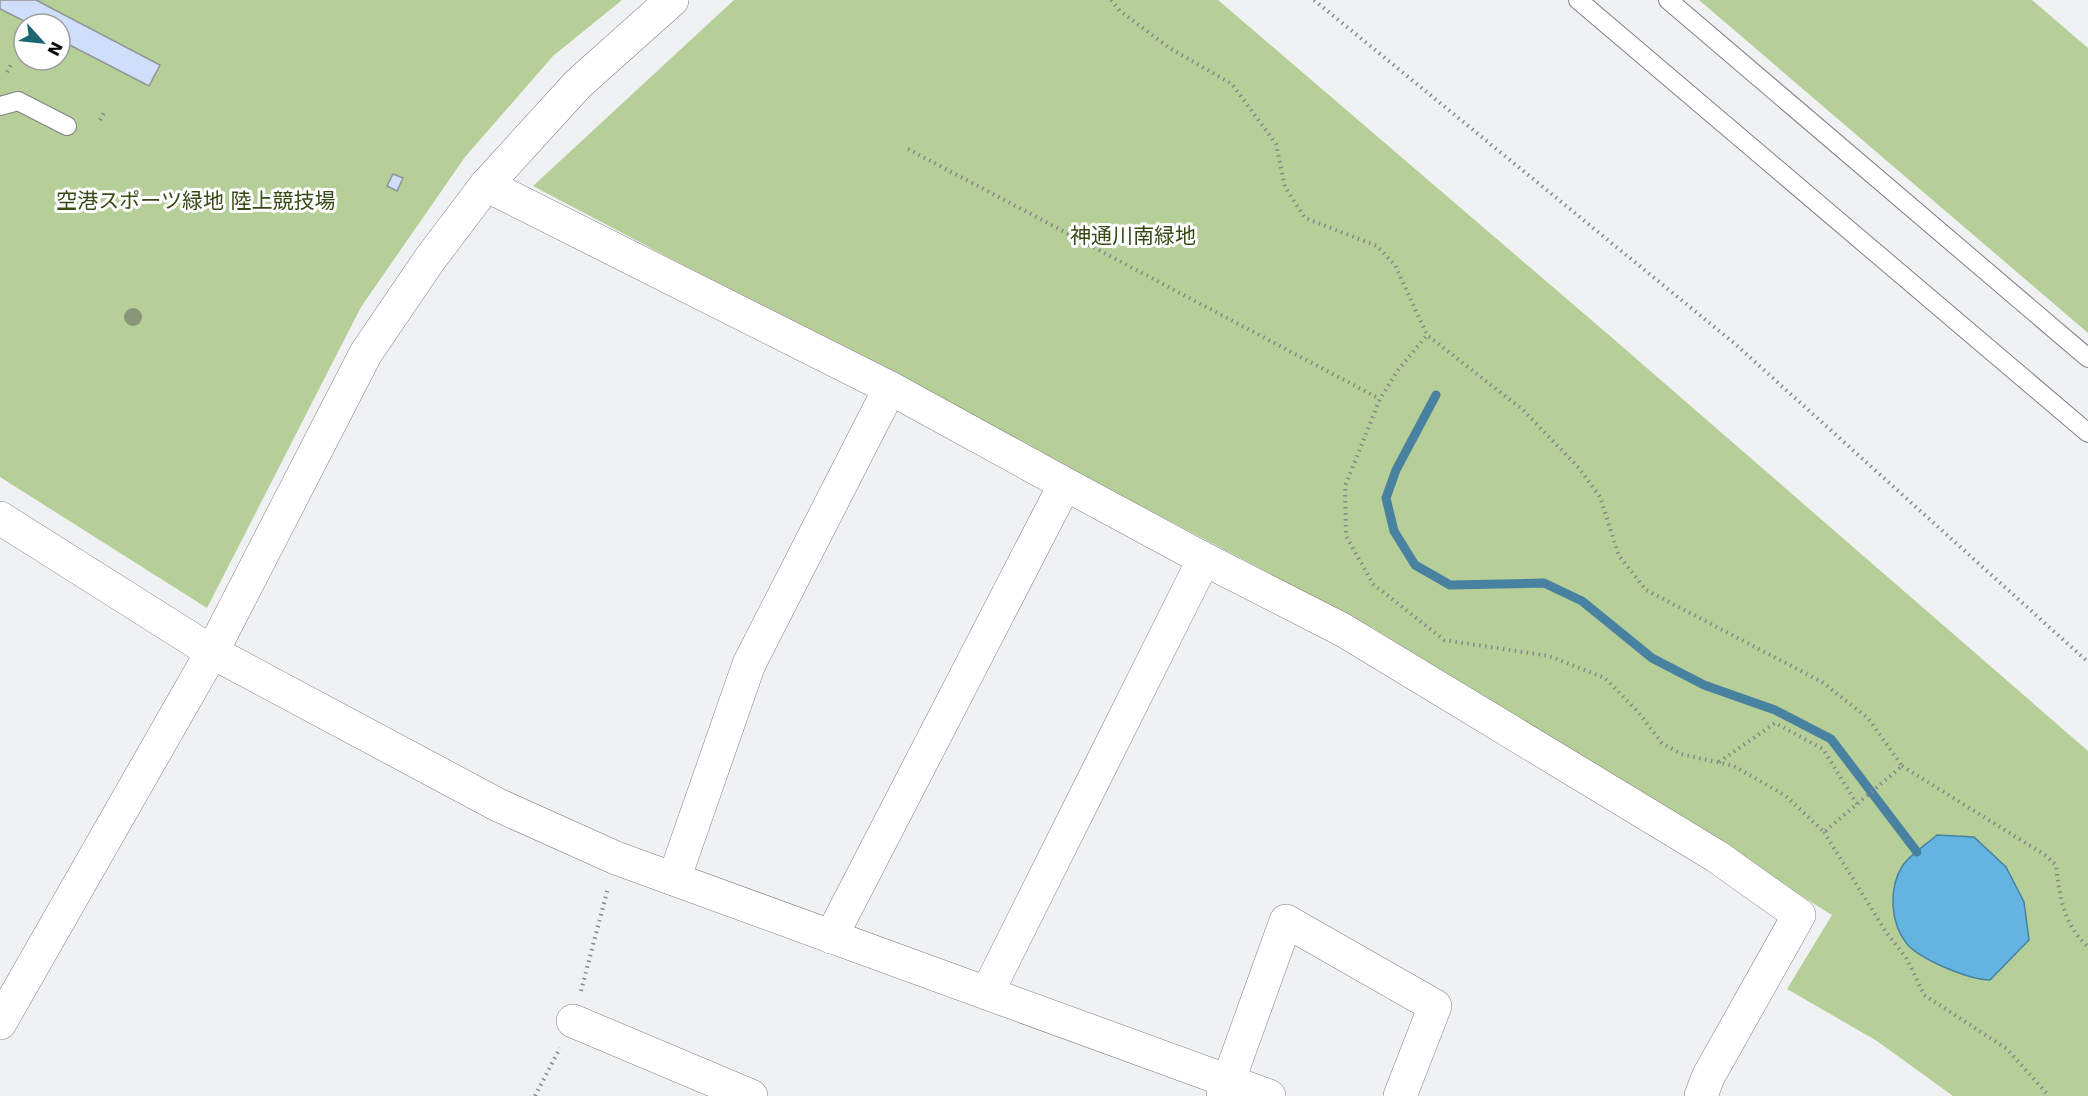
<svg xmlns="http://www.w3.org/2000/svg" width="2088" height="1096" viewBox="0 0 2088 1096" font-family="'DejaVu Sans','Noto Sans JP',sans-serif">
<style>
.green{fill:#b6ce97;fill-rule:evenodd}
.water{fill:#63b4e1;stroke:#4982a1;stroke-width:1.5}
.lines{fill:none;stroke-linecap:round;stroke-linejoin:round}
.stream{stroke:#4982a1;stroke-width:9}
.building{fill:#cfdef9;stroke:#939495;stroke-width:1.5}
.service-casing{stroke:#808183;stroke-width:20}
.minor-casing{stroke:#808183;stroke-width:34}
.tertiary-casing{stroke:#808183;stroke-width:34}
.path{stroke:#87888a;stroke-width:4;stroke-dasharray:1.5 4.5;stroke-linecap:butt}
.service{stroke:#fff;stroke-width:18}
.minor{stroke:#fff;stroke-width:33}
.tertiary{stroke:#fff;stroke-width:33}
.tree{fill:#8a9579}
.labels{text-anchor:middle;stroke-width:6;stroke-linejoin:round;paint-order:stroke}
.park-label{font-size:21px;fill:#364a16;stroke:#fefeff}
</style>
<rect width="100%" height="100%" fill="#f0f1f3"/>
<path class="green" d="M0 0H622L553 56 465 157 361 307 207 608 0 477ZM24 24H60V60H24Z
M734 0H1218L1610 336 2088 751V1096H1953L1877 1041 1787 989 1832 915 1373 628 533 186Z
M1699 0H2032L2088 48V333Z"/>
<path class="water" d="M1937 835 1974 837 2006 867 2024 902 2029 940 1990 980C1970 980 1921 960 1907 944 1890 923 1888 888 1903 865 1911 854 1927 844 1937 835Z"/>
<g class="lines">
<path class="stream" d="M1436 395 1396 470 1386 498 1394 531 1415 565 1450 585 1544 583 1582 601 1652 658 1704 685 1775 710 1831 739 1917 852"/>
</g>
<path class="building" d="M0 0H36L160 65 149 86 60 40V24H30L0 9Z
M393 174 403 178 397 191 387 186Z"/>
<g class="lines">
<defs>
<path id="service" d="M1578 0 2088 433
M1668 0 2088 358
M0 106 18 101 67 126"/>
<path id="minor" d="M486 185 890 388
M674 879 749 664 890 388 1065 484
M831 937 1065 484 1204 559
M987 993 1204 559 1343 630 1716 856 1799 915 1708 1077 1701 1096
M573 1021 751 1096
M1223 1096 1286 921 1435 1006 1400 1096"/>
<path id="tertiary" d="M0 518 212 652 498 805 616 858 1269 1096
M0 1023 212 652 366 353 430 259 486 185 578 84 672 0"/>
</defs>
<use href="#service" class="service-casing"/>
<use href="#minor" class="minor-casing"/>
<use href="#tertiary" class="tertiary-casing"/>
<path class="path" d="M1111 0 1120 11 1171 49 1232 84 1276 144 1285 187 1305 218 1377 246 1395 265 1427 335 1523 410 1579 468 1600 497 1619 556 1646 590 1822 682 1868 718 1902 766 1824 832 1786 796 1734 766 1681 754 1662 743 1638 712 1605 678 1549 656 1444 640 1373 584 1346 536 1345 486 1380 399 1398 370 1427 335
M1314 0 1734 343 2088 662
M7 72 12 63
M100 120 105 111
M908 149 1380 399
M1719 762 1775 723 1823 749 1857 804
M1902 766 2045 855 2056 865C2060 898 2063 923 2088 947
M1824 832 1886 932 1907 959 1924 995 2007 1049 2049 1096
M581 991 608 888
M535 1096 560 1048"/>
<use href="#service" class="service"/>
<use href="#minor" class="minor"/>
<use href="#tertiary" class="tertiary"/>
</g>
<circle class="tree" cx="133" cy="317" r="9"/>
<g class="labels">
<g class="park-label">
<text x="196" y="208">空港スポーツ緑地 陸上競技場</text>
<text x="1133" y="243">神通川南緑地</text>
</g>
</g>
<g transform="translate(42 42) rotate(117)"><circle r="28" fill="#fefeff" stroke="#9d9d9e" stroke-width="1.5"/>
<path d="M0-4.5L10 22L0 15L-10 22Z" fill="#1c6671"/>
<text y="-9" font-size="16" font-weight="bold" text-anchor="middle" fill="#0c0c0d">N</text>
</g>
</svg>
